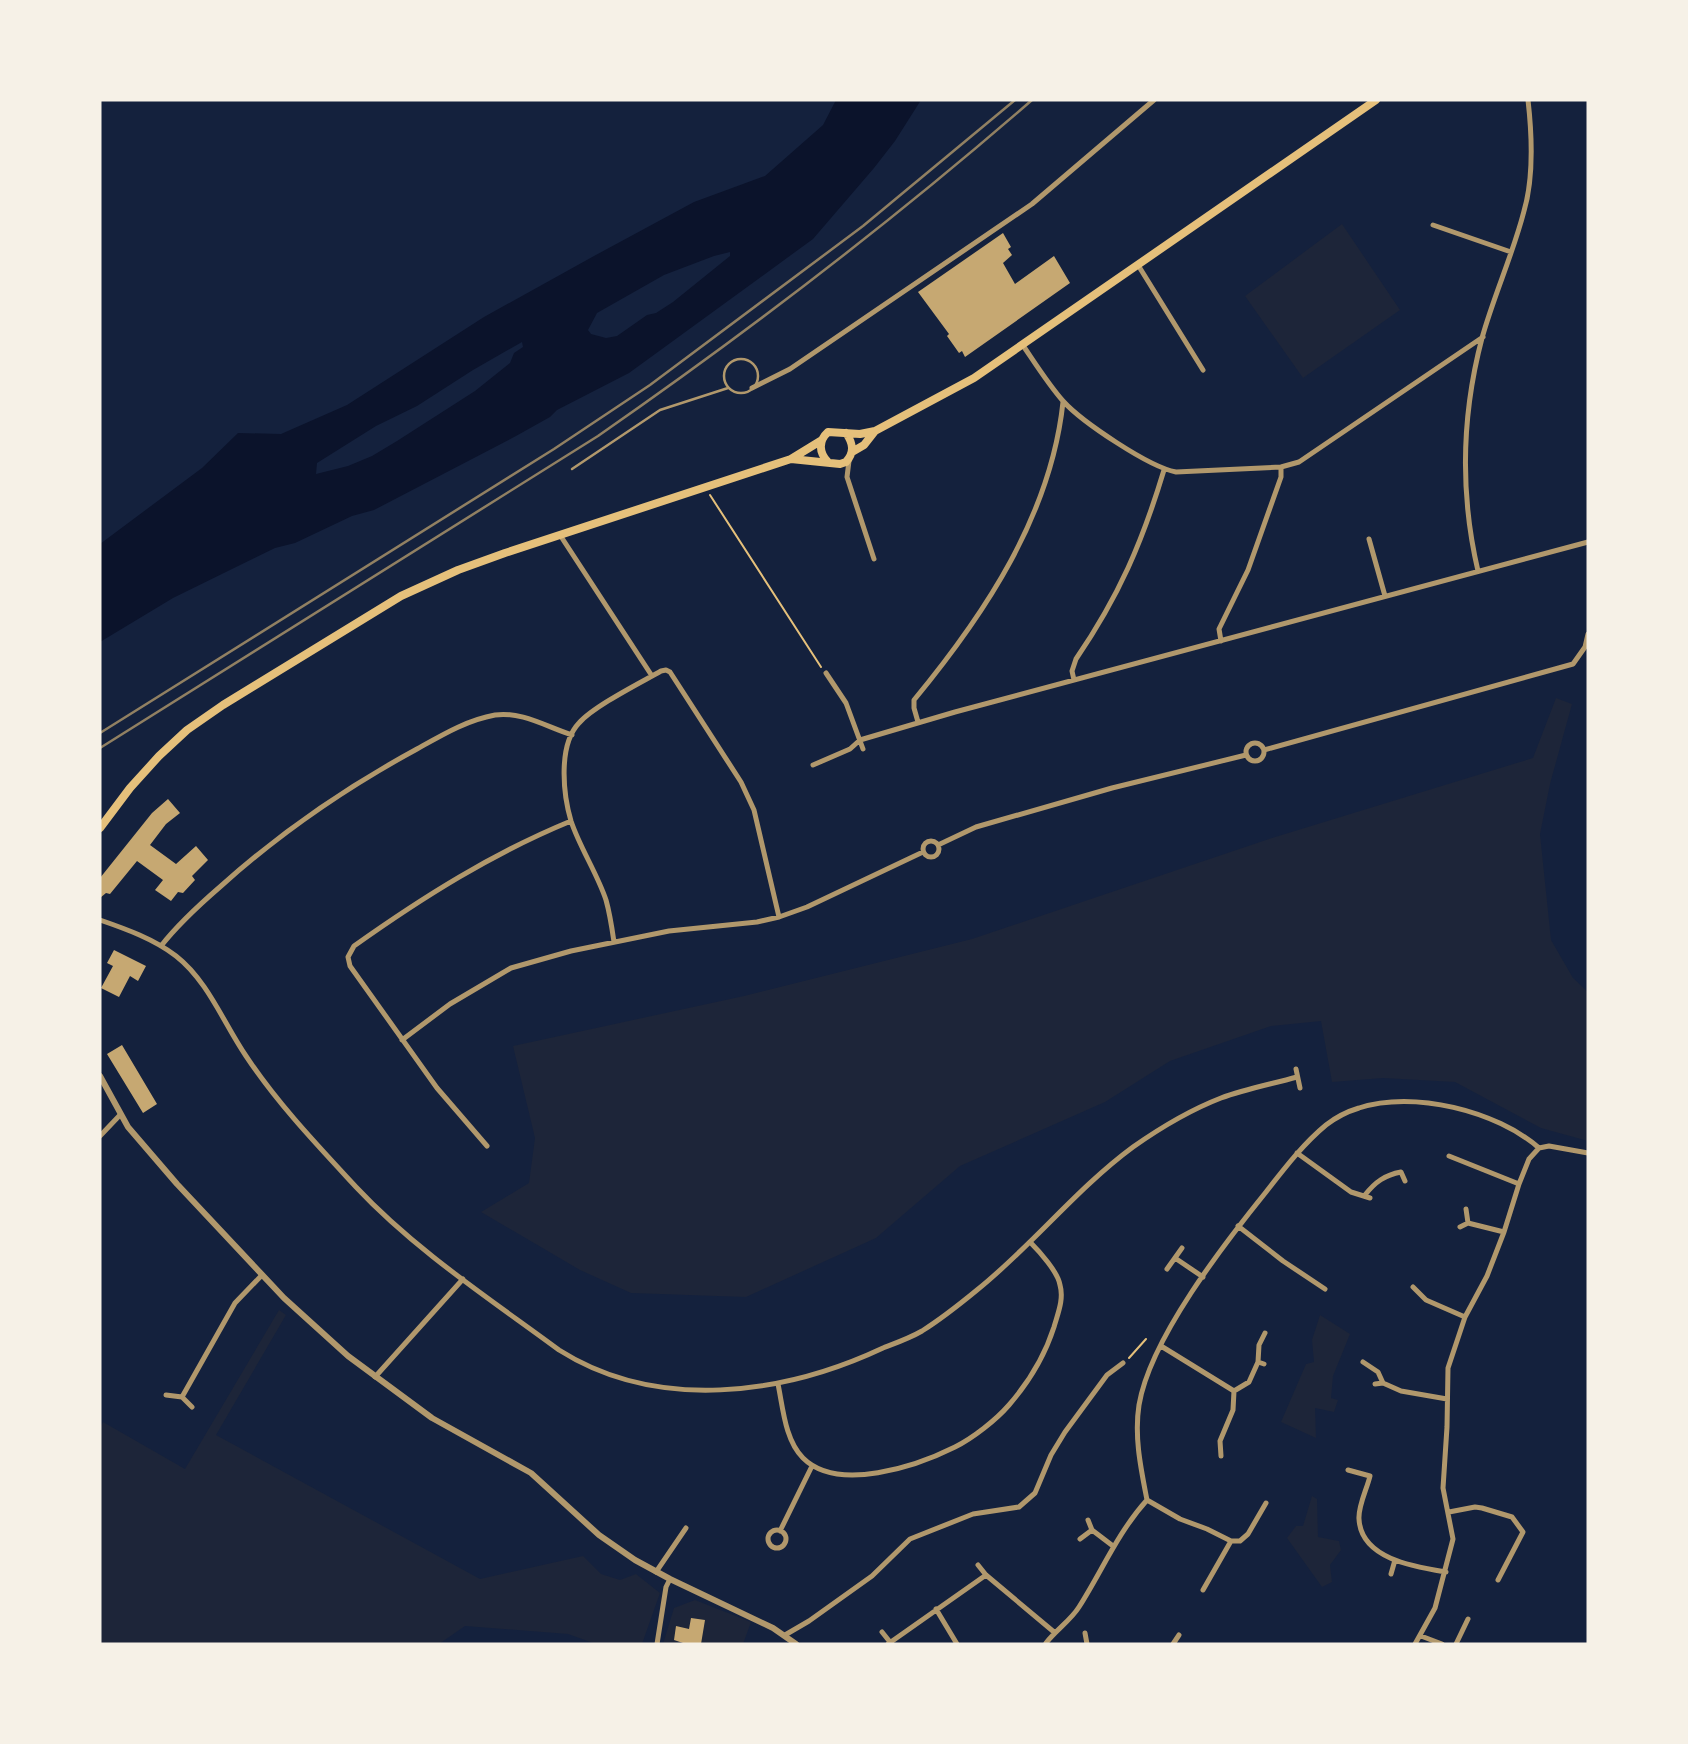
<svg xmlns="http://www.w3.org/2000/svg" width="1688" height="1744" viewBox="0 0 1688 1744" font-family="'Fira Sans',sans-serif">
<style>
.green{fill:#1d2539}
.water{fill:#0b132b;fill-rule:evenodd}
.building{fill:#c6a872}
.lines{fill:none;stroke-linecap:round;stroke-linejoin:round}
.path{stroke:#e5c07b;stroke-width:2}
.service{stroke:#b1986c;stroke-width:2.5}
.minor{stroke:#b1986c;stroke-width:5}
.tertiary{stroke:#b1986c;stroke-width:6}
.primary{stroke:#e5c07b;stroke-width:8}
.rail{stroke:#918062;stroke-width:2.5}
</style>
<rect width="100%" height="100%" fill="#14213d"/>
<path class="green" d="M1342 224 1400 310 1303 378 1245 296Z
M1556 698 1572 704 1550 784 1540 834 1551 940 1573 978 1588 992V1141L1541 1128 1455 1082 1383 1078 1332 1082 1321 1021 1271 1026 1170 1061 1105 1102 960 1166 876 1238 746 1297 631 1293 580 1270 481 1212 529 1183 535 1138 513 1046 744 996 972 939 1272 838 1533 758Z
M279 1310 286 1315 216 1435 480 1579 583 1556 601 1574 620 1580 636 1574 660 1593 642 1644H596L568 1634 465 1626 439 1644H100V1428L103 1422 185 1469Z
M1320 1315 1350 1334 1333 1376 1331 1398 1338 1400 1334 1412 1315 1408 1316 1438 1281 1422 1306 1364 1314 1362 1312 1340Z
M1312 1496 1317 1499 1318 1537 1339 1541 1341 1550 1330 1565 1332 1582 1322 1587 1287 1538 1296 1526H1303Z
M695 1600 751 1622 743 1644H663L674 1608Z"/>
<path class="water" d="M836 100H921L895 141 874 168 813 239 629 373 557 410 550 417 516 436 374 510 352 516 295 543 275 548 173 598 100 642V544L202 468 238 433 281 434 347 405 484 317 594 256 694 202 765 176 823 125ZM730 252V256L673 302 656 313 647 315 617 336 606 338 591 334 588 330 597 313 664 275 714 256ZM522 342 523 347 514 353 510 363 475 391 397 441 372 456 348 466 316 474 317 463 376 426 417 406 473 370Z"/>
<path class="building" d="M1003 233 1011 247 1008 249 1012 255 1003 263 1015 284 1054 256 1070 283 965 357 962 351 959 353 947 336 949 334 918 292Z
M168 799 180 813 166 824 150 845 176 864 196 846 208 860 192 876 195 880 183 893 178 892 171 901 155 890 163 880 137 861 110 894 106 893 100 898V878L152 813Z
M114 950 146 966 138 981 130 976 119 997 101 988 113 966 107 963Z
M122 1045 157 1104 143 1113 107 1054Z
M691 1618 705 1620 701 1644H686L674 1640 676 1626 689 1629Z"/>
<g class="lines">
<path class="path" d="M710 495 821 667
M1129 1358 1146 1339"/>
<path class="service" d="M724 376a17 17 0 1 1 34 0a17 17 0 1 1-34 0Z
M572 469 660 410 728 388"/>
<path class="minor" d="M1433 225 1511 252
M1138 265 1203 370
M1022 344C1035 363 1048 384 1063 401 1082 422 1149 467 1176 472L1281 467 1299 462 1483 337
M752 388 790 369 1032 204 1154 100
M849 461 847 477 874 559
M560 535 652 676
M1369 539 1385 596
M1478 571C1460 494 1462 414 1482 338 1494 295 1513 254 1524 211 1534 177 1532 135 1528 100
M1221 641 1219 629 1248 570 1281 477V467
M826 673 846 703 863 749
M1074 680 1072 671 1076 659C1119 596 1142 543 1164 470
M918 722 914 708V700C985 614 1051 515 1063 402
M1246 752a9 9 0 1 1 18 0a9 9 0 1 1-18 0Z
M1264 750 1573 664 1585 647 1588 634
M813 765 850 749 860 740 955 712 1588 542
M923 849a8 8 0 1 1 16 0a8 8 0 1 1-16 0Z
M938 845 976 827 1112 788 1246 755
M100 920C126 929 154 939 176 956 208 981 224 1024 246 1056 277 1103 318 1146 356 1187 415 1250 490 1299 559 1350 657 1412 783 1395 883 1348 896 1343 910 1338 922 1331 941 1319 960 1304 977 1290 1032 1246 1076 1189 1133 1147 1160 1128 1190 1110 1221 1098 1245 1089 1272 1084 1297 1077
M614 942C612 928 610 914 606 900 597 873 580 848 571 821 563 794 558 745 579 723 594 706 640 683 661 671L666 670 670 672 741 782 754 810 779 917
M161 946C179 923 199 905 221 886 280 833 347 787 417 749 442 735 467 720 495 715 521 711 547 727 572 735
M402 1040 450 1004 511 968 571 951 669 931 757 922 779 917 807 907 923 852
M1296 1069 1300 1088
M100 1136 120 1115
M487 1146 437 1088 350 966 348 957 354 946C423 897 493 853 571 821
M1297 1153 1351 1192 1370 1198
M1449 1156 1519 1184
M1365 1195C1375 1182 1385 1175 1401 1172L1405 1181
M1468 1223 1504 1232
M1238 1226 1283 1261 1325 1289
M1460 1227 1468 1223 1466 1209
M1175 1258 1203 1277
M1167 1269 1182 1248
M1413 1287 1426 1300 1465 1317
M1161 1346 1234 1391 1249 1382 1258 1362
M1363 1362 1378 1372 1383 1383 1375 1384
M1264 1364 1258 1362 1259 1345 1265 1333
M375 1377 463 1279
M1383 1383 1401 1391 1447 1399
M778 1384C783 1408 785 1440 803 1458 838 1493 917 1466 955 1447 973 1438 996 1420 1009 1405 1029 1382 1045 1355 1054 1327 1058 1313 1064 1299 1060 1285 1058 1272 1039 1251 1030 1242
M166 1395 182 1397 192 1407
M182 1397 235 1303 262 1275
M1221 1456 1220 1441 1233 1410 1234 1391
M1348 1470 1370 1476C1367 1489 1358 1506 1359 1519 1361 1559 1415 1567 1446 1572
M1147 1500C1141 1469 1134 1437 1139 1405 1150 1339 1224 1244 1266 1192 1284 1169 1303 1144 1326 1125 1335 1118 1349 1111 1359 1108 1413 1090 1497 1111 1539 1148L1549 1146 1588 1153
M1147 1500 1180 1519 1207 1529 1231 1541H1240L1248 1534 1266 1503
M1449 1512 1475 1507 1482 1508 1512 1517 1523 1532 1498 1580
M1088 1520 1092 1530 1113 1546
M768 1539a9 9 0 1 1 18 0a9 9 0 1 1-18 0Z
M780 1531 812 1466
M1080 1539 1092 1530
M978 1565 986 1575 1054 1632
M656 1572 686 1528
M1391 1574 1395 1560
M1203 1590 1231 1541
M936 1609 957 1644
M882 1632 890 1642
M1085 1633 1087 1644
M785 1635 809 1621 872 1576 910 1539 973 1514 1019 1507 1035 1493 1051 1455 1065 1432 1107 1375 1123 1363
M1421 1636 1442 1644
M1046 1643C1056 1630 1071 1620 1079 1607 1102 1571 1118 1532 1147 1500
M657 1644 666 1587 670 1579
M888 1644 986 1575
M1173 1644 1179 1635
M1415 1644 1435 1608 1453 1539 1443 1488 1447 1427 1448 1368 1465 1317 1487 1276 1504 1232 1519 1184 1529 1159 1539 1148
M1456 1644 1468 1619"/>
<path class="tertiary" d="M100 1076 128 1127 177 1184 284 1298 348 1356 432 1418 531 1473 599 1535 635 1560 670 1579 773 1628 796 1644"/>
<path class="primary" d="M852 452 864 445 875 431
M791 459 840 464 846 462C855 452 853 443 846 433
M828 462C819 453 818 441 828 432L860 434 875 431 974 378 1376 100
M100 828 130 788 159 756 187 730 223 705 401 596 458 570 505 553 791 459 822 440"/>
<path class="rail" d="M100 733 554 449 650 385 863 226 1015 100
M100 748 598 436C749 331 894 220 1032 100"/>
</g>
<rect width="1688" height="1744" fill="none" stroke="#f6f1e7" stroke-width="203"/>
</svg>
